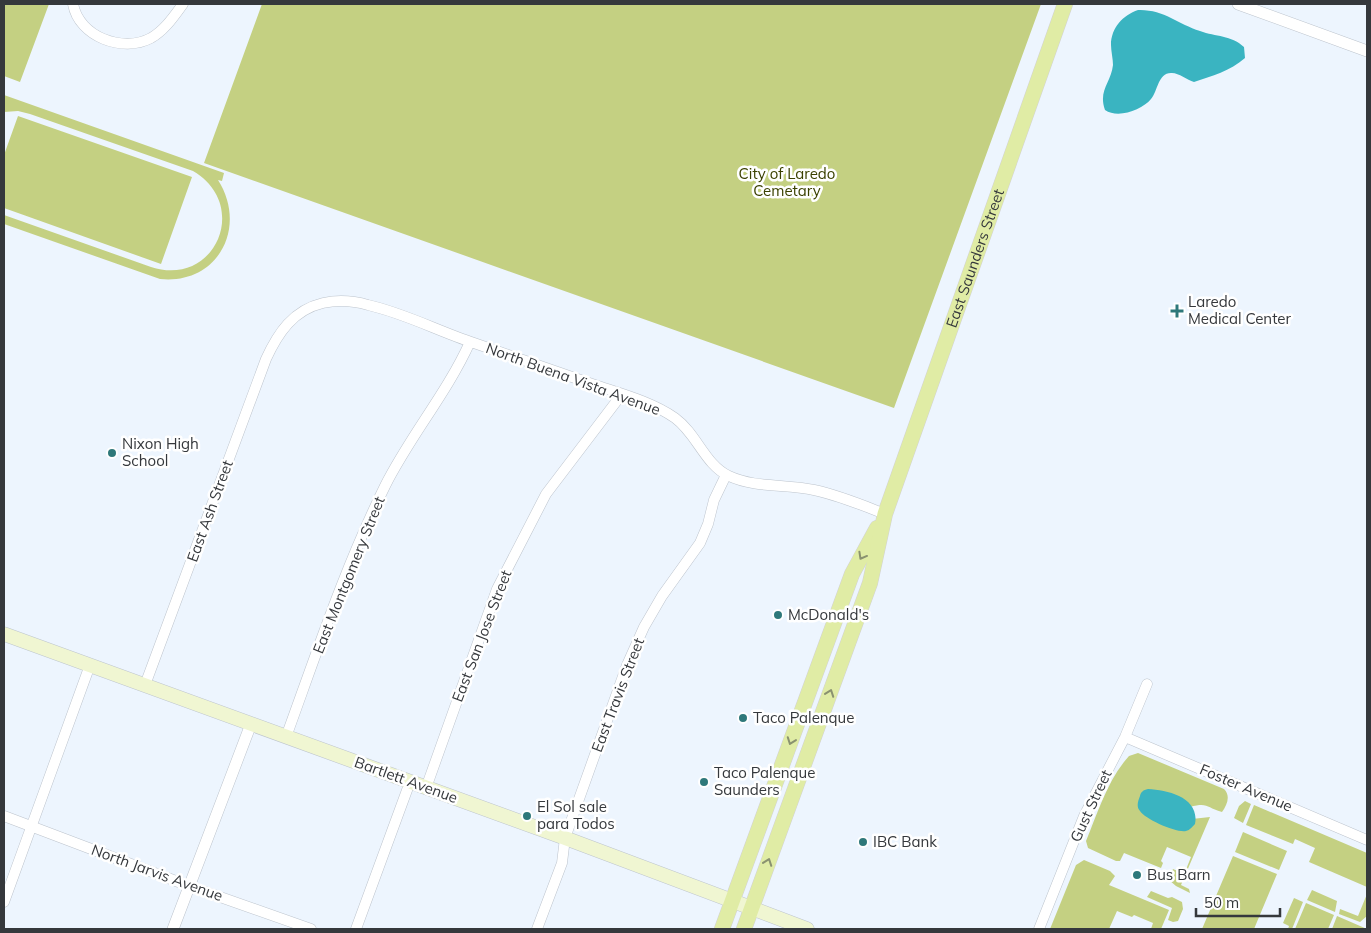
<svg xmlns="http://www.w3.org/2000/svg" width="1371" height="933" viewBox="0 0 1371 933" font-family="Mulish,sans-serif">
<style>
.green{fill:#c4d082}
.water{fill:#3ab4c1}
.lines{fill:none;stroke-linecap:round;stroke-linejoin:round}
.minor-casing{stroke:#bdc4cd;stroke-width:11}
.tertiary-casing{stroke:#bdc4cd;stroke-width:12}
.secondary-casing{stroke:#bdc4cd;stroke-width:15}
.primary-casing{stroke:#d3d3d4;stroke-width:16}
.minor{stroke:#fff;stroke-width:10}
.tertiary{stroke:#fff;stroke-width:11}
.secondary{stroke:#f0f6d2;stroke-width:14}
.primary{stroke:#e0eca5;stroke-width:15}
.oneway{stroke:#8a9270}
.poi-dot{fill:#2e787a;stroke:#fff;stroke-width:2}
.labels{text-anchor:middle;stroke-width:5;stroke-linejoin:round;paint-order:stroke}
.park-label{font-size:15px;fill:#3b4100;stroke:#fff}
.street-label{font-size:15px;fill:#35383c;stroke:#fff}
.poi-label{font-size:15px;fill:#35383c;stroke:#fff;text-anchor:start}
</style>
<rect width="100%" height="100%" fill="#edf5fe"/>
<path class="green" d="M4 4H49L20 82 4 76Z
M262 4H1041L894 408 204 163Z
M4 95 224 173 222 181 218 180C248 227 218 285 160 279L4 224V215L151 267C215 288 251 205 193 171L30 114 18 111 4 112Z
M18 116 192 177 161 264 4 208V155Z
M1138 753 1224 789C1231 796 1227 805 1222 812 1206 808 1209 802 1190 807L1192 819 1210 817 1181 885 1189 889 1190 893 1176 886 1169 880 1173 869 1180 872 1181 870 1185 872 1191 857 1167 847 1161 861 1163 863 1161 868 1124 853 1120 861H1116L1088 848 1086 841C1098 812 1108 779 1129 756Z
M1245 801 1251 804 1243 823 1234 818 1239 806Z
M1254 805 1367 853V887L1309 862 1315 848 1295 839 1293 844 1246 825Z
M1243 832 1287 851 1279 870 1235 852Z
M1233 856 1277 874 1254 929H1202Z
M1084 860 1110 871 1115 876 1109 885 1169 910 1161 929H1151L1153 923 1134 915 1132 917 1117 911 1109 929H1050L1076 865Z
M1312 890 1337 901 1335 912 1307 900Z
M1151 891 1168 898 1172 897 1182 902 1183 909 1178 921 1173 922 1168 920 1172 908 1147 897Z
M1367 894V916L1360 922 1339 914 1340 909 1358 916Z
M1294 898 1303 902 1292 929H1288L1289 926 1283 923Z
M1306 903 1334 915 1328 929H1295Z
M1337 916 1367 929H1332Z"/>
<path class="water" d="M1138 10C1163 9 1178 24 1200 31 1216 37 1231 35 1244 47L1245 58C1230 71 1212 76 1194 82 1187 80 1179 73 1172 73 1158 72 1158 91 1151 99 1142 110 1118 119 1105 110 1098 90 1111 83 1113 65 1113 59 1111 51 1111 45 1111 28 1123 15 1138 10Z
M1148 789C1169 790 1200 798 1195 824 1192 827 1190 830 1186 831 1176 833 1145 819 1140 811 1136 807 1138 801 1140 796 1141 792 1143 790 1148 789Z"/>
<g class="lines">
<defs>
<path id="minor" d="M73 4C79 37 123 53 151 38 165 30 174 16 183 4
M145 685 266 359C278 333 293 310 323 303 337 300 354 301 368 305 404 313 438 331 474 343 514 357 555 371 595 385 622 394 652 402 675 418 697 434 705 465 729 476 755 488 785 484 814 490 838 495 862 505 885 514
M286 737C317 652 345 567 385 486 410 436 447 393 470 342
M1125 737 1367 840
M426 788 497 589 546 494 622 394
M4 816 189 886 311 929
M4 902 90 665
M356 929 410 782
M537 929 562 863 565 838 627 665 644 627 662 596 700 543 708 524 714 500 726 475
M1039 929 1084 816 1125 737 1147 684"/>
<path id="tertiary" d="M1238 4 1367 51
M173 929 251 724"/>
<path id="secondary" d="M4 634 565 838 807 929"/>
<g id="primary">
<path d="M722 929 852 574 877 528"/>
<path id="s1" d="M744 929 870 583 885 514 1065 4"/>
</g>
</defs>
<use href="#minor" class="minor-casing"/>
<use href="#tertiary" class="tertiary-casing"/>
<use href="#secondary" class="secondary-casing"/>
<use href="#primary" class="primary-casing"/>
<use href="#minor" class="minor"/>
<use href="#tertiary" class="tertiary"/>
<use href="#secondary" class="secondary"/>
<use href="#primary" class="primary"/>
</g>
<defs><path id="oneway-chevron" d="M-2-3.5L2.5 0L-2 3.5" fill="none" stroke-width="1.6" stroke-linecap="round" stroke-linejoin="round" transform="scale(1.25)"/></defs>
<g class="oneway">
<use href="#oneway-chevron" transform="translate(862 556) rotate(119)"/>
<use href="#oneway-chevron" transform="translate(830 693) rotate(-70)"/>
<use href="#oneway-chevron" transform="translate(791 741) rotate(110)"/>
<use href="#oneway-chevron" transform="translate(768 862) rotate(-70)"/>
</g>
<g class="poi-dot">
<path d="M1174.5 303.5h5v5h5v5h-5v5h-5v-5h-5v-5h5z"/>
<circle cx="112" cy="453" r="5"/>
<circle cx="778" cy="615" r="5"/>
<circle cx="743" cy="718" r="5"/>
<circle cx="704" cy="782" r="5"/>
<circle cx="527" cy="816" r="5"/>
<circle cx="863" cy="842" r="5"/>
<circle cx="1137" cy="875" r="5"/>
</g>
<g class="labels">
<g class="park-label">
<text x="787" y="179">City of Laredo<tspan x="787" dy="17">Cemetary</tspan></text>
</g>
<g class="street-label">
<text dy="5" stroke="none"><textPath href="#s1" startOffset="710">East Saunders Street</textPath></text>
<text transform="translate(573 379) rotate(20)" y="5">North Buena Vista Avenue</text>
<text transform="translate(210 511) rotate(-70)" y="5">East Ash Street</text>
<text transform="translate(349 575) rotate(-68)" y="5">East Montgomery Street</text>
<text transform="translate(482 636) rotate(-69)" y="5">East San Jose Street</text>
<text transform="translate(618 695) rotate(-69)" y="5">East Travis Street</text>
<text transform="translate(406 780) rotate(20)" y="5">Bartlett Avenue</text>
<text transform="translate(1246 788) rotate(23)" y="5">Foster Avenue</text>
<text transform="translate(1091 806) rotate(-65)" y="5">Gust Street</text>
<text transform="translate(157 873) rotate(20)" y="5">North Jarvis Avenue</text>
</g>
<g class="poi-label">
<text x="1188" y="307">Laredo<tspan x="1188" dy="17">Medical Center</tspan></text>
<text x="122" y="449">Nixon High<tspan x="122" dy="17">School</tspan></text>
<text x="788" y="620">McDonald's</text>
<text x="753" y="723">Taco Palenque</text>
<text x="714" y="778">Taco Palenque<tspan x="714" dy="17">Saunders</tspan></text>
<text x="537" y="812">El Sol sale<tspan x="537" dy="17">para Todos</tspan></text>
<text x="873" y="847">IBC Bank</text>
<text x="1147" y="880">Bus Barn</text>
</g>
</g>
<rect width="1371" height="933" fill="none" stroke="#35383c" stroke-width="10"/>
<path d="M1196 908v8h84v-8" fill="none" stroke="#35383c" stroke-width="2.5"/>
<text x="1204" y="908" font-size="15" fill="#35383c" stroke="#ffffff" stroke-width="4" paint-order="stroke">50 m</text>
</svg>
